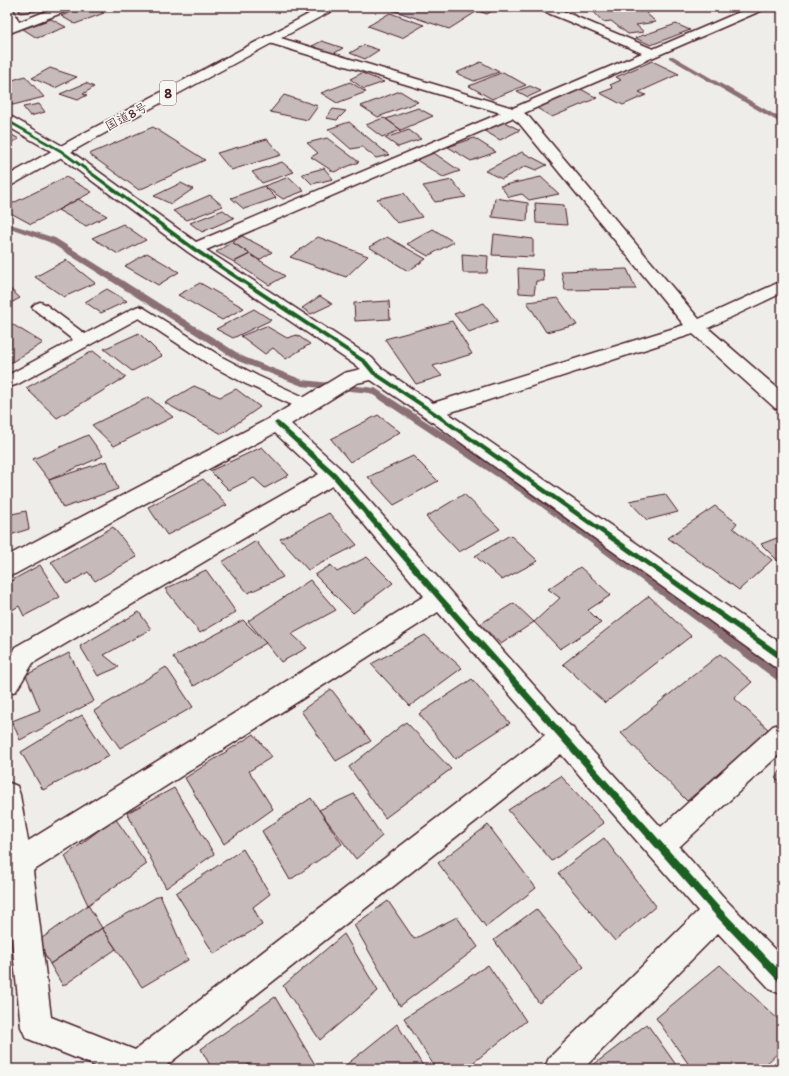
<svg xmlns="http://www.w3.org/2000/svg" width="789" height="1076" viewBox="0 0 789 1076" font-family="Itim,'Klee One',sans-serif">
<style>
.lines{fill:none;stroke-linecap:round;stroke-linejoin:round}
.stream{fill:#8a6f74;fill-rule:evenodd}
.building{fill:#c6babb;stroke:#4a1f2b}
.service-casing{stroke:#4a1f2b;stroke-width:3}
.minor-casing{stroke:#4a1f2b;stroke-width:3}
.trunk-casing{stroke:#4a1f2b;stroke-width:3}
.service{fill:#f6f6f2;fill-rule:evenodd}
.minor{fill:#f6f6f2;fill-rule:evenodd}
.trunk{fill:#f6f6f2;fill-rule:evenodd}
.cycleway-casing{stroke:#f6f6f2;stroke-width:2}
.cycleway{fill:#1b5e20;fill-rule:evenodd}
.labels{text-anchor:middle;stroke-width:3.5;stroke-linejoin:round;paint-order:stroke}
.far-street-label{font-size:13px;fill:#4a1f2b;stroke:#f6f6f2}
.shield{fill:#f6f6f2;stroke:#7e6067;stroke-width:1}
.shield-label{font-size:14px;font-weight:bold;fill:#4a1f2b}
</style>
<rect width="100%" height="100%" fill="#efedea"/>
<filter id="ink" filterUnits="userSpaceOnUse"><feTurbulence type="fractalNoise" baseFrequency=".025" numOctaves="2"/><feDisplacementMap in="SourceGraphic" scale="8" xChannelSelector="R" yChannelSelector="G"/><feConvolveMatrix kernelMatrix="1 2 1 2 8 2 1 2 1" color-interpolation-filters="sRGB"/></filter>
<g filter="url(#ink)">
<g class="lines">
<path class="stream" d="M669 56H673L782 119V124L669 58Z
M7 223 55 238 244 357 303 380 375 388 541 496 782 673V684L535 502 370 393 302 386 238 361 49 242 7 227Z"/>
</g>
<path class="building" d="M18 7H40L41 10 20 13Z
M85 7H91L104 13 75 24 61 16Z
M392 7H460L476 12 449 29 389 9Z
M466 7H499L487 14Z
M639 7H655L660 10 646 13 656 22 636 25 644 32 628 34 611 21 603 22 593 11Z
M670 7H697L682 12Z
M390 13 424 25 402 38 368 26Z
M51 19 66 27 37 38 23 29Z
M676 24 690 30 651 45 635 38Z
M322 41 343 48 333 54 312 46Z
M364 45 379 50 365 59 350 53Z
M652 61 679 74 639 92 646 95 623 105 600 93 613 88 610 85 621 80 616 77Z
M481 62 499 72 474 81 456 73Z
M50 68 77 77 55 88 32 78Z
M503 72 526 85 492 99 469 86Z
M362 73 384 82 364 89 350 79Z
M25 76 44 97 13 105 7 100V82Z
M350 82 366 92 337 103 321 93Z
M86 83 94 87 83 94 87 95 78 100 60 94Z
M530 86 541 91 528 97 517 91Z
M579 88 597 98 552 117 535 107Z
M400 91 418 102 378 117 361 106Z
M284 95 318 106 308 120 270 112Z
M39 104 45 112 30 116 23 107Z
M418 108 433 116 401 130 386 119Z
M333 109 346 111 337 120 326 118Z
M383 118 386 119 401 130 382 137 366 125Z
M502 121 520 130 500 140 483 130Z
M349 122 389 155 376 158 362 147 351 149 328 129Z
M153 127 205 160 139 190 89 154Z
M409 130 421 139 398 147 385 138Z
M7 132 19 139 7 145Z
M327 138 359 162 334 172 311 157 318 153 307 143Z
M474 138 496 152 471 161 448 147Z
M267 139 281 155 231 170 217 153Z
M522 152 547 165 536 170 526 166 502 179 485 171Z
M434 153 460 171 443 177 415 159Z
M282 162 294 172 262 183 252 172Z
M324 168 333 179 312 184 302 174Z
M66 177 92 192 31 224 7 211V206Z
M289 177 304 191 283 199 264 186Z
M541 177 559 194 529 200 522 194 509 197 500 186Z
M452 180 466 197 435 202 423 186Z
M181 183 193 189 171 204 154 196Z
M264 186 276 198 244 209 231 198Z
M404 193 422 217 397 223 377 199Z
M210 195 223 206 187 220 173 211Z
M495 198 528 203 527 221 492 217Z
M78 199 107 216 86 226 58 210Z
M535 203 564 205 567 225 536 223Z
M223 210 234 218 202 232 190 223Z
M123 224 146 240 118 254 92 238Z
M433 229 454 242 428 256 407 244Z
M494 234 533 239V257L492 255Z
M242 236 272 252 259 260 232 242Z
M318 237 368 256 346 277 290 257Z
M387 237 426 259 408 271 369 247Z
M232 242 250 254 234 262 216 252Z
M147 253 179 272 158 285 125 266Z
M250 254 259 260 285 276 269 285 234 262Z
M462 254 488 256 487 273H463Z
M66 260 95 283 64 297 35 277Z
M518 268 543 270 544 281H536L534 294 519 293Z
M627 269 636 289 565 290 561 271Z
M200 283 244 308 222 320 178 295Z
M7 286 20 298 7 305Z
M107 289 127 301 101 313 85 302Z
M320 296 332 304 311 314 302 308Z
M558 298 577 325 546 332 527 302Z
M389 301 390 319 355 321 354 303Z
M484 303 498 321 469 332 454 314Z
M254 309 271 320 233 338 216 329Z
M7 321 43 343 7 365Z
M452 321 472 354 433 366 442 376 416 384 385 339Z
M266 326 287 338 297 335 310 344 286 359 273 348 265 354 241 336Z
M139 333 162 356 132 371 104 349Z
M93 351 126 377 57 418 26 388Z
M194 386 220 397 236 389 260 407 222 434 165 403Z
M149 397 173 417 114 446 92 425Z
M378 415 400 432 350 462 331 439Z
M88 435 103 456 49 480 33 459Z
M262 447 289 475 265 488 254 478 229 490 210 471Z
M413 456 438 481 394 505 368 477Z
M107 461 118 489 63 508 49 480Z
M203 479 227 505 167 535 148 507Z
M464 494 500 529 459 552 426 517Z
M665 494 678 512 647 520 629 501Z
M715 506 737 523 733 528 772 560 739 590 668 538Z
M26 511 29 529 7 536V515Z
M329 513 357 545 308 570 280 539Z
M113 527 137 557 95 581 88 572 67 584 51 562Z
M510 535 538 561 502 580 475 556Z
M782 536V565L761 544Z
M256 541 283 577 248 593 222 562Z
M367 557 393 583 353 613 315 575 331 565 337 572Z
M40 565 60 597 24 616 19 606 7 613V583Z
M580 567 611 595 588 610 601 623 560 649 534 622 560 598 548 589Z
M206 570 236 612 200 633 165 589Z
M310 580 336 610 292 634 307 648 281 662 248 621Z
M649 596 691 636 605 703 563 664Z
M514 603 534 622 501 644 480 624Z
M139 612 151 629 104 655 119 667 98 676 80 646Z
M243 620 266 643 194 686 173 657Z
M425 635 462 668 410 706 371 664Z
M69 653 94 701 20 740 12 721 40 710 26 675Z
M720 654 752 682 734 698 769 730 687 801 621 733Z
M166 667 193 707 120 748 94 711Z
M472 679 510 723 455 759 419 714Z
M331 689 371 741 336 761 301 711Z
M82 715 109 756 43 790 21 752Z
M406 722 451 769 385 818 349 767Z
M254 734 272 757 249 771 273 809 224 844 185 778Z
M782 769V784L775 778Z
M561 776 604 823 552 861 508 810Z
M174 788 214 854 166 888 127 813Z
M354 794 382 836 356 859 319 810Z
M311 798 342 844 290 880 262 831Z
M115 818 147 864 88 905 65 856Z
M488 825 536 888 486 927 438 863Z
M604 838 656 906 615 941 558 873Z
M243 849 270 894 253 907 262 925 214 954 176 893Z
M160 895 188 960 142 987 102 928Z
M388 901 414 939 457 917 478 947 400 1006 354 925Z
M88 905 102 928 50 964 38 941Z
M536 909 584 967 539 1003 494 940Z
M102 928 116 949 63 986 50 964Z
M344 934 378 991 320 1040 283 986Z
M488 965 526 1021 465 1069H436L404 1018Z
M720 965 782 1023V1049L761 1069H692L656 1018Z
M275 997 317 1068 252 1069 249 1064 241 1069H212L201 1049Z
M397 1024 425 1069H341Z
M647 1024 679 1069H588Z"/>
<g class="lines">
<defs>
<path id="service" d="M40 302 45 304 85 334 134 308 139 306 144 308 222 357 258 376 313 401 315 405 313 409 307 411 301 409 246 384 210 365 139 318 18 384 12 386 7 385V373L10 374 73 340 35 310 32 307 35 304Z"/>
<path id="minor" d="M7 7H12L19 22 57 7H74L72 9 7 34V26L9 25 7 21Z
M294 7C304 7 318 5 325 13L323 16 319 17 296 9Z
M536 7H553L653 49 751 7H767L765 9 524 113 529 117 699 319 782 281V293L708 328 782 392V410L775 408 693 334 448 413 782 644V669L773 666 424 416 371 380 357 383 291 424 341 469 570 726 573 727 575 732 661 827 773 726 782 723V752L679 847 728 902 782 957V994L771 990 718 933 583 1069H544L549 1058 698 911 561 754 162 1069H103L26 1038 21 1027 7 893V782L17 786 20 795 28 841 424 596 332 486 33 663 16 691 7 694V661L15 647 319 474 275 433 15 574 7 576V556L270 418 344 373 361 369 188 252 56 154 7 126V116L12 117 66 148 196 242 501 113 266 42 264 39 266 36H274L513 108 642 53 570 22 538 9ZM512 118 519 123 684 325 433 403 381 368 372 358 206 250ZM438 612 545 735 135 1050 51 1017 33 871Z"/>
<path id="trunk" d="M322 7H337L335 9 94 139 12 185 7 187V176L84 133Z"/>
</defs>
<use href="#service" class="service-casing"/>
<use href="#minor" class="minor-casing"/>
<use href="#trunk" class="trunk-casing"/>
<use href="#service" class="service"/>
<use href="#minor" class="minor"/>
<use href="#trunk" class="trunk"/>
<defs>
<path id="cycleway" d="M7 119 62 150 196 248 367 361 376 372 433 410 782 654V661L429 412 372 374 363 363 192 250 60 152 7 122Z
M277 421 279 422 336 473 442 596 721 909 782 973V983L779 982 715 915 438 600 332 477 275 424 274 423Z"/>
</defs>
<use href="#cycleway" class="cycleway-casing"/>
<use href="#cycleway" class="cycleway"/>
</g>
</g>
<g class="labels">
<g class="far-street-label">
<text transform="translate(126 116) rotate(-28)" y="5">国道8号</text>
</g>
<rect class="shield" x="160" y="81" width="16" height="24" rx="3"/>
<g class="shield-label">
<text x="168" y="98">8</text>
</g>
</g>
<rect width="789" height="1076" fill="none" stroke="#f6f6f2" stroke-width="24"/>
<rect x="12" y="12" width="765" height="1052" fill="none" stroke="#4a1f2b" stroke-width="1.5" filter="url(#ink)"/>
</svg>
